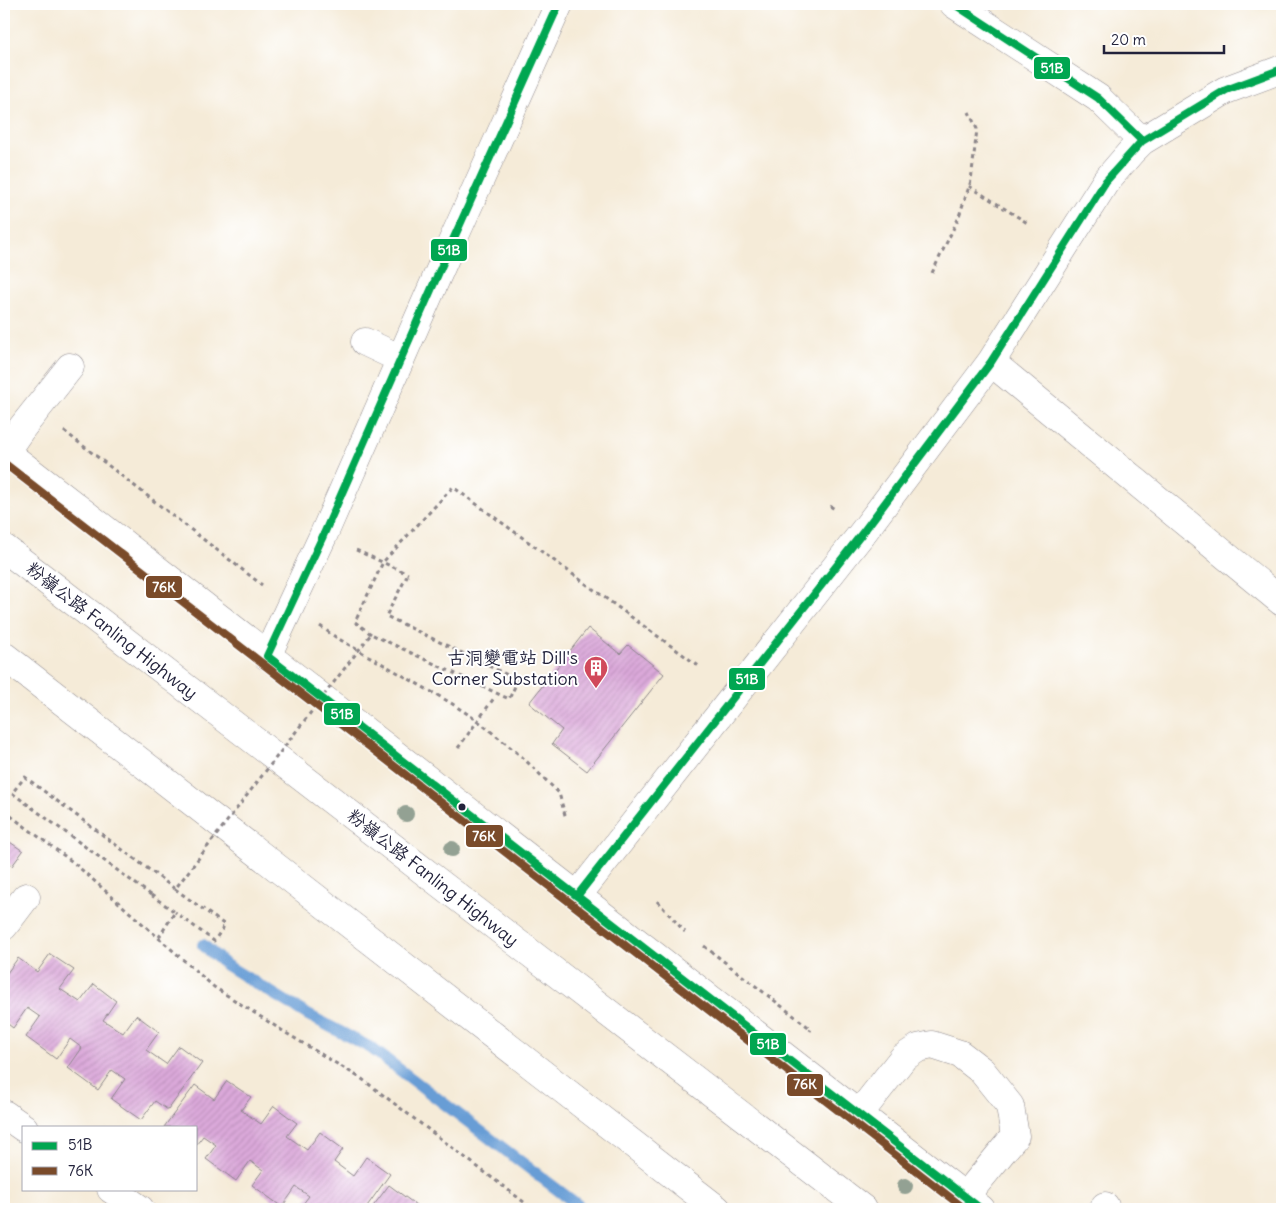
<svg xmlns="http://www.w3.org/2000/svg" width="1286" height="1213" viewBox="0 0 1286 1213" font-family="Delius,'LXGW WenKai TC',sans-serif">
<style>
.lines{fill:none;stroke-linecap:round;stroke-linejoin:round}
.stream{stroke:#689dd5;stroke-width:12}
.building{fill:url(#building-hatch)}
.minor-casing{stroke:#8c868a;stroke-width:29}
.major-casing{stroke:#8c868a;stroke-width:29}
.highway-casing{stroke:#8c868a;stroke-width:29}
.path{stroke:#8c868a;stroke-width:3;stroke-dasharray:4 4;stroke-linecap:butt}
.minor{stroke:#fff;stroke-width:28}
.major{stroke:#fff;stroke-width:28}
.highway{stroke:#fff;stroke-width:28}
.path-bridge{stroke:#8c868a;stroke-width:3;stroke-dasharray:4 4;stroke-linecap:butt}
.bus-1-casing{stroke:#fff;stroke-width:11}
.bus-2-casing{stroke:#fff;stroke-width:11}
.bus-1{stroke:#00a651;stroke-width:8}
.bus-2{stroke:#7a4b2a;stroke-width:8}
.tree{fill:#93a193}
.bus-dot{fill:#22223b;stroke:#fff;stroke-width:2}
.labels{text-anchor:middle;stroke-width:4;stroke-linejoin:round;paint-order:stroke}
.street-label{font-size:18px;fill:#22223b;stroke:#fff}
.poi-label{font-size:18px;fill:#22223b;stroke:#fff;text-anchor:end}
.line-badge{stroke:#fff;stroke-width:2}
.badge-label{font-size:14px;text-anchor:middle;font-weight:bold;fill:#fff}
</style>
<defs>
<pattern id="building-hatch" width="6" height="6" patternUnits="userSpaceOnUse" patternTransform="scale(1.25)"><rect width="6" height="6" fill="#dba9da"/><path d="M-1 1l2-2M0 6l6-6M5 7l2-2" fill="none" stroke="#bc91bc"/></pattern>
</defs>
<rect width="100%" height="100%" fill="#fff"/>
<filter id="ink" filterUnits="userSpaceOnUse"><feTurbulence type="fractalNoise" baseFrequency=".02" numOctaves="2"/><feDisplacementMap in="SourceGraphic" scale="10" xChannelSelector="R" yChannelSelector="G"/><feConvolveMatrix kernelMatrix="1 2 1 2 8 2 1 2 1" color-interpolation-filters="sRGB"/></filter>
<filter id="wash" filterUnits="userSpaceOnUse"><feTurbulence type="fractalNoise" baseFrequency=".0096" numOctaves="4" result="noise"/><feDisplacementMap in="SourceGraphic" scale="20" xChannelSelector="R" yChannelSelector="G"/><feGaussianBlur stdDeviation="1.12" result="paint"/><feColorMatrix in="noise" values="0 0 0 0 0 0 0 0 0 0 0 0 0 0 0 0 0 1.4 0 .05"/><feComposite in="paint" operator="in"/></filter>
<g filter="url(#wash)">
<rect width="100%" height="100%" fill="#f5ebd8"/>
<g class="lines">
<path class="stream" d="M203 945 226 965 308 1015 371 1048 583 1209"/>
</g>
<g id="blocks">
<path class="building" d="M588 628 620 654 628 645 664 674 587 771 552 744 562 730 529 703Z
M4 838 23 851 12 866 4 860Z
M50 954 74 970 60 989 80 1002 94 984 116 1001 103 1020 123 1033 136 1015 159 1032 146 1050 166 1064 179 1046 202 1063 168 1110 155 1101 141 1120 111 1099 125 1079 112 1070 98 1090 68 1068 82 1048 70 1039 56 1059 26 1037 40 1017 27 1008 13 1028 4 1021V977L18 958 37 972Z
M227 1081 251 1097 241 1110 261 1124 274 1106 297 1123 287 1136 307 1150 320 1132 343 1149 334 1162 353 1176 366 1157 390 1174 365 1209H299L309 1196 296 1187 282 1207 252 1185 263 1170 250 1161 236 1181 206 1159 216 1145 203 1136 196 1145V1127H164L195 1085 214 1099Z
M389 1185 420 1208 419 1209H371Z"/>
</g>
</g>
<g filter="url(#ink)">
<use href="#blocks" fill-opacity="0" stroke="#8c868a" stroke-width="1"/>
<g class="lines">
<defs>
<path id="minor" d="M954 4 1098 98 1142 141
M365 342 401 359
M991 362 1282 602
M5 452 21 429 70 367
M267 656 323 536 453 240 559 4
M577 896 864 531 991 362 1106 181 1131 152 1142 141 1226 90 1282 69
M4 926 26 897
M4 1114 24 1128
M859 1114 903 1058 918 1048 932 1045 960 1054 982 1071 1010 1106 1015 1136 965 1197
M111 1189 140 1209
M1104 1209 1105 1206"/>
<path id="major" d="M4 451 981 1209"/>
<path id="highway" d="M4 548 863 1209
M4 656 717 1209"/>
</defs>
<use href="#minor" class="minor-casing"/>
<use href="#major" class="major-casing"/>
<use href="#highway" class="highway-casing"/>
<path class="path" d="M969 186 1029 224
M932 273 958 219 971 181 977 129 969 112
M64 431 262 585
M830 506 836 510
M356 550 408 574
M320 626 337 638 451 703 478 721 521 756 559 793 566 819
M371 634 355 622 383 562 453 487 700 667
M458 748 494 698
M4 811 74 863 214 987 286 1033 362 1079 533 1209
M175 889 225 925 214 941 175 912
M151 895 175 912 159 937
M657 901 685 932
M704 946 811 1029 810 1031"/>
<use href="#minor" class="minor"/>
<use href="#major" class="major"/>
<use href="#highway" class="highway"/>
<path class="path-bridge" d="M151 895 12 793 25 777 175 889 371 634 509 699 518 680 386 616 408 574"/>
<defs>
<path id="bus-1" d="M559 4 453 240 323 536 267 656 981 1209
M954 4 1098 98 1142 141
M577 896 864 531 991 362 1106 181 1142 141 1226 90 1282 69"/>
<path id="bus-2" d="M4 463 965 1209"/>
</defs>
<use href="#bus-1" class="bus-1-casing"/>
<use href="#bus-2" class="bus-2-casing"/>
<use href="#bus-1" class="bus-1"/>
<use href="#bus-2" class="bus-2"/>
</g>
<g class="tree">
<circle cx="406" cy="814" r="8"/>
<circle cx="452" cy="849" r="8"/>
<circle cx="905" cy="1186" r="8"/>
</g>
</g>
<defs>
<symbol id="building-pin" viewBox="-11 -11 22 30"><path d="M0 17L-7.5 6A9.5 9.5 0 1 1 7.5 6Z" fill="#d1495b" stroke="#fff"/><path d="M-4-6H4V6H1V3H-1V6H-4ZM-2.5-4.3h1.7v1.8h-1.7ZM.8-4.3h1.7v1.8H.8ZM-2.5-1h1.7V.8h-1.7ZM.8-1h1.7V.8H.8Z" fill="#fff"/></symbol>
</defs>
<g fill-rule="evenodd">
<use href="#building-pin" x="582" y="654" width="28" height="38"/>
</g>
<circle class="bus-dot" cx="462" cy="807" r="4.5"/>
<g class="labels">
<g class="street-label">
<text transform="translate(112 631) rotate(38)" y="6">粉嶺公路 Fanling Highway</text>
<text transform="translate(433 878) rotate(38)" y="6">粉嶺公路 Fanling Highway</text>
</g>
<g class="poi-label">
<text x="578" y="664">古洞變電站 Dill's<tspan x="578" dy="21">Corner Substation</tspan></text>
</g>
</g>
<g class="line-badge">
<rect x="1033" y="56" width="38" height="24" rx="5" fill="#00a651"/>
<rect x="430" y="238" width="38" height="24" rx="5" fill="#00a651"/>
<rect x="145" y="575" width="38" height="24" rx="5" fill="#7a4b2a"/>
<rect x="728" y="667" width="38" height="24" rx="5" fill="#00a651"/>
<rect x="323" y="702" width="38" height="24" rx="5" fill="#00a651"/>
<rect x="465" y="824" width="39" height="24" rx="5" fill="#7a4b2a"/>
<rect x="749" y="1032" width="38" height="24" rx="5" fill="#00a651"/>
<rect x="786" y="1073" width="38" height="24" rx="5" fill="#7a4b2a"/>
</g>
<g class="badge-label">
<text x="1052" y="73">51B</text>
<text x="449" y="255">51B</text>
<text x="164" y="592">76K</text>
<text x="747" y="684">51B</text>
<text x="342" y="719">51B</text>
<text x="484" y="841">76K</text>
<text x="768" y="1049">51B</text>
<text x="805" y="1089">76K</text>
</g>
<rect width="1286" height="1213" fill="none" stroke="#fff" stroke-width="20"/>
<rect x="22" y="1126" width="175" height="65" fill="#ffffff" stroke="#a7a7b1"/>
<rect x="32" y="1142" width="25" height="8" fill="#00a651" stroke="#a7a7b1"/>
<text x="68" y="1150" font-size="15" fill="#22223b">51B</text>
<rect x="32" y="1167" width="25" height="8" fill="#7a4b2a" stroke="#a7a7b1"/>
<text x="68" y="1176" font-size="15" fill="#22223b">76K</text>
<path d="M1104 45v8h120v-8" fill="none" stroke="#22223b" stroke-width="2.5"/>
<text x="1111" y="45" font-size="15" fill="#22223b" stroke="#ffffff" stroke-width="4" paint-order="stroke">20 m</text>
</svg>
